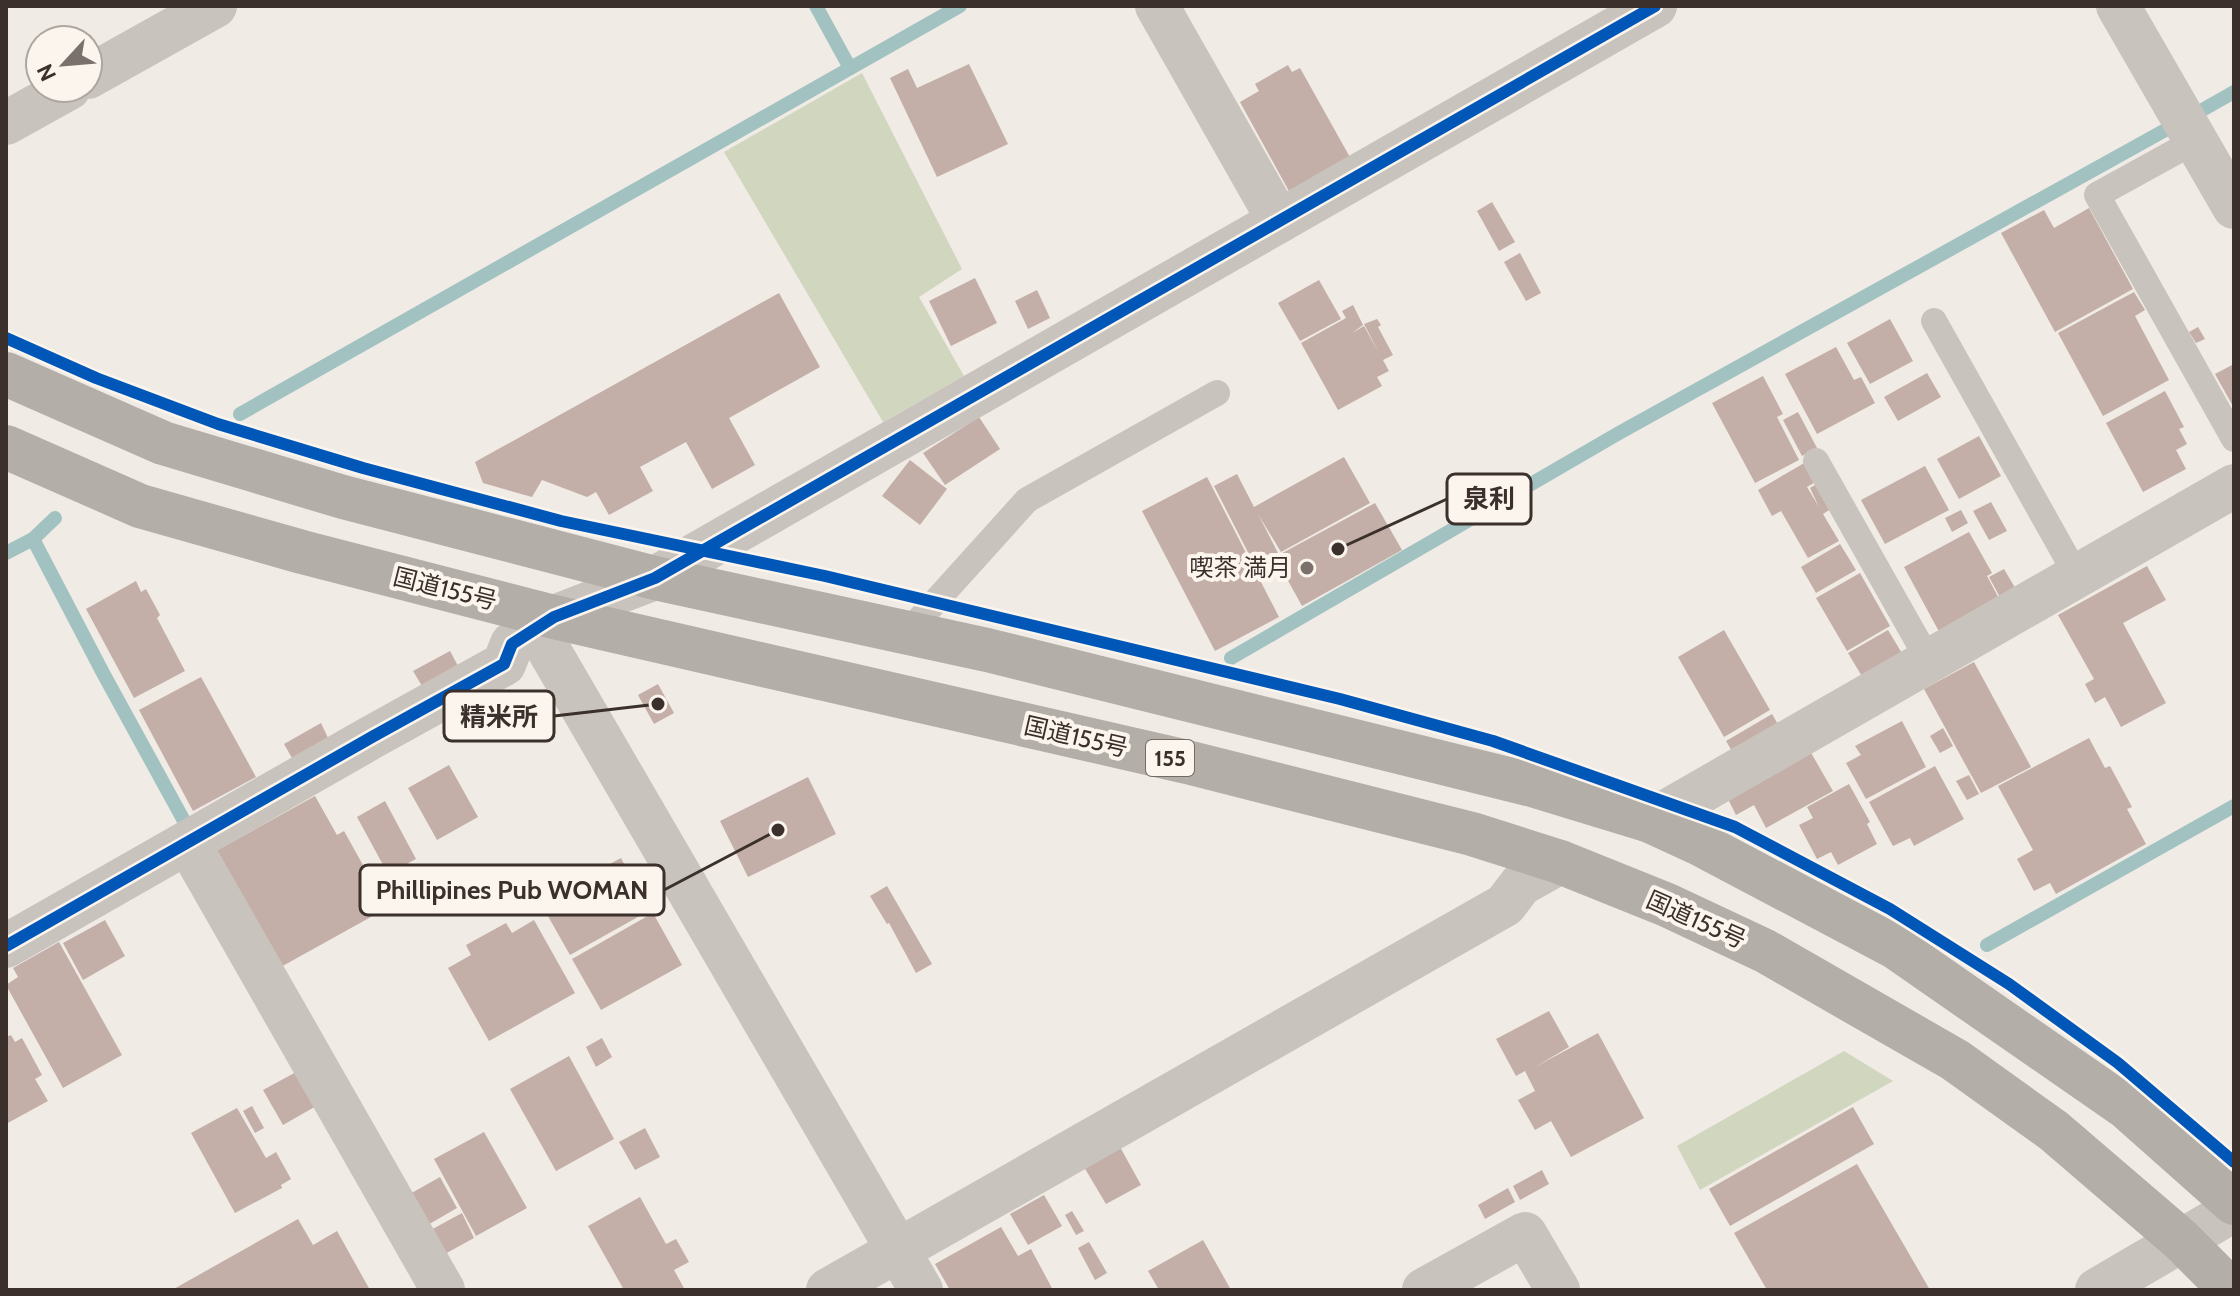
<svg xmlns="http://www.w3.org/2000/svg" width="2240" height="1296" font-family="Cabin,'Noto Sans JP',sans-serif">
  <rect width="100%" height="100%" fill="#f0ebe5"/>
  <g fill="#d1d6bf">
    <path d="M862,73L962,269L919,297L964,376L883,422L724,152Z"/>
    <path d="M1844,1051L1893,1081L1700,1190L1677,1146Z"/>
  </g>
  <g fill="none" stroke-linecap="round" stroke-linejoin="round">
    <g stroke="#a1c2c1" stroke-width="14">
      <path d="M816,6L850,68"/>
      <path d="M2204,109L2234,92"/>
      <path d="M240,414L960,6"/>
      <path d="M33,539L103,673L183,819"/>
      <path d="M6,553L33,539L55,518"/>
      <path d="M1231,658L1619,433L2169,128"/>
      <path d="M1987,945L2234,806"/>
    </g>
  </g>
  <g fill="#c3afa7">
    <path d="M969,64L1008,144L937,177L890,78L908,69L917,88Z"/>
    <path d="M1288,65L1292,72L1300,68L1351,159L1290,193L1240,102L1259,91L1255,84Z"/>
    <path d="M1492,202L1515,242L1499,251L1477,211Z"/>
    <path d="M2089,208L2133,289L2055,332L2001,233L2044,210L2054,228Z"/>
    <path d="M1520,253L1541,293L1526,301L1504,262Z"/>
    <path d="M975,278L997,323L951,346L929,301Z"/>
    <path d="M1319,280L1341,319L1300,341L1278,303Z"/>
    <path d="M1037,290L1050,318L1028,329L1015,301Z"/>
    <path d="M2134,292L2145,310L2135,316L2169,380L2103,416L2058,333Z"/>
    <path d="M779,293L820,367L729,418L755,465L712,489L686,442L640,467L653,491L609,515L596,492L587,497L542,480L532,497L483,483L475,462Z"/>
    <path d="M1353,305L1363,325L1352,333L1364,326L1379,353L1364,324L1377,319L1381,325L1378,327L1393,355L1383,360L1389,371L1377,377L1382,386L1338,410L1301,343L1346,318L1342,311Z"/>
    <path d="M1890,319L1913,361L1870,384L1847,343Z"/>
    <path d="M2198,327L2205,339L2196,343L2189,332Z"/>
    <path d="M1836,347L1854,380L1861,377L1875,403L1817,434L1785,374Z"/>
    <path d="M2234,364V408L2215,374Z"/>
    <path d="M1927,373L1941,397L1898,421L1884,397Z"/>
    <path d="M1763,376L1783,414L1777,417L1799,460L1755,483L1712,403Z"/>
    <path d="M2165,391L2184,427L2179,429L2187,444L2176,450L2186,469L2143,492L2106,423Z"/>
    <path d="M1798,412L1817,448L1802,456L1783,420Z"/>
    <path d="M979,417L1000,449L945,485L923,453Z"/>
    <path d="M1979,436L2001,476L1959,499L1937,459Z"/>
    <path d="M1344,457L1370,503L1281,552L1258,514L1278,553L1255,566L1214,486L1237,474L1254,507Z"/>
    <path d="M910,460L947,489L920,525L882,496Z"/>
    <path d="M1806,462L1817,481L1807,487L1819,507L1810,488L1820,482L1834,507L1823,514L1839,541L1808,558L1781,511L1772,516L1758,490Z"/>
    <path d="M1925,466L1949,510L1885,544L1861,500Z"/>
    <path d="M1207,477L1279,617L1215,651L1142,511Z"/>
    <path d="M1991,502L2007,531L1989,540L1973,511Z"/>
    <path d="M1375,503L1402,550L1302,606L1275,557Z"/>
    <path d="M1961,510L1968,523L1952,532L1945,518Z"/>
    <path d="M1969,532L1992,573L1987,576L2002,604L1942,637L1904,567Z"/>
    <path d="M1840,544L1856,570L1816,593L1801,567Z"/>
    <path d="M2147,566L2166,600L2123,623L2166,703L2121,727L2105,697L2095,703L2085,684L2094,679L2058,615Z"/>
    <path d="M2004,569L2017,591L2001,599L1989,577Z"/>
    <path d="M1860,573L1890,626L1847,651L1816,598Z"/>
    <path d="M136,581L141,592L146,589L160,615L157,618L185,671L134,698L86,609Z"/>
    <path d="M1724,630L1770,710L1724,737L1678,657Z"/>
    <path d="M1888,630L1906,660L1866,683L1848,653Z"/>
    <path d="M450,651L458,666L422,686L413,671Z"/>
    <path d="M1974,662L2031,767L1981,793L1924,689Z"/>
    <path d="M201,677L256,777L193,811L139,710Z"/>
    <path d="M658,684L674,713L654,724L638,695Z"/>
    <path d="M1772,714L1783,733L1737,760L1726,741Z"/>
    <path d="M1902,721L1926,767L1866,799L1846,763L1861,755L1855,746Z"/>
    <path d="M321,723L328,738L292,758L284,744Z"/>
    <path d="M1943,728L1953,746L1940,753L1930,736Z"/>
    <path d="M2089,738L2105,768L2110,766L2132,807L2127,809L2146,844L2056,894L2050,883L2034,891L2017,859L2033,850L1998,786Z"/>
    <path d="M1810,751L1833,791L1766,828L1754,805L1736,815L1727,797Z"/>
    <path d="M449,765L478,817L437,840L408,788Z"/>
    <path d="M1935,766L1964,819L1914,846L1910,838L1893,846L1869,802Z"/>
    <path d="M1969,775L1979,794L1967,800L1956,781Z"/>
    <path d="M808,777L836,834L748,877L720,821Z"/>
    <path d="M1849,784L1870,822L1867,824L1877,844L1838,865L1831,852L1817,859L1799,825L1813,818L1807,807Z"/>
    <path d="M315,796L337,835L344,831L387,908L279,968L214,852Z"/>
    <path d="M385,801L416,859L388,874L357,817Z"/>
    <path d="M621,858L631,877L626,879L645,913L570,955L540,902Z"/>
    <path d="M887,886L932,964L916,973L889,923L887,924L870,896Z"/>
    <path d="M653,913L682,965L601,1010L572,959Z"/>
    <path d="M105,920L125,956L83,980L63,943Z"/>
    <path d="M534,920L575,993L489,1041L448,968L471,955L466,945L506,923L512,933Z"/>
    <path d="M59,942L122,1055L63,1088L6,985L18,977L13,968Z"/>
    <path d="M1549,1011L1569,1047L1535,1067L1598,1033L1644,1118L1571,1157L1551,1121L1535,1130L1518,1100L1535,1091L1525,1071L1516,1076L1496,1039Z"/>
    <path d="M11,1035L15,1042L22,1038L42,1075L35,1079L48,1101L6,1124V1037Z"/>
    <path d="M602,1038L612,1057L596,1067L586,1047Z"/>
    <path d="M569,1056L614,1139L556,1171L510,1089Z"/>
    <path d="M298,1071L318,1105L283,1125L263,1090Z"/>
    <path d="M252,1106L264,1128L255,1133L243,1111Z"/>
    <path d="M1853,1107L1874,1144L1730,1226L1709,1189Z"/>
    <path d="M237,1108L266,1158L276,1152L291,1179L281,1185L282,1188L235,1213L191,1133Z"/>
    <path d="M645,1128L660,1157L635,1170L619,1142Z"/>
    <path d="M484,1132L527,1208L476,1236L434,1159Z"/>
    <path d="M1120,1147L1141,1185L1106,1204L1084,1167Z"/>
    <path d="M1857,1164L1930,1290H1767L1734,1233Z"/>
    <path d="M1542,1170L1549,1184L1520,1200L1513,1186Z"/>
    <path d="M440,1177L457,1208L426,1226L408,1195Z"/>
    <path d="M1508,1188L1515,1202L1485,1219L1478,1205Z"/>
    <path d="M1044,1195L1062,1226L1028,1245L1010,1214Z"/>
    <path d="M640,1197L666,1244L676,1239L689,1262L674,1270L685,1290H624L588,1226Z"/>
    <path d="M1072,1211L1084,1231L1076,1235L1065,1215Z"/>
    <path d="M462,1213L474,1238L443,1255L429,1231Z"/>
    <path d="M298,1219L313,1245L337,1231L370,1290H172Z"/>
    <path d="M1001,1227L1018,1256L1031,1249L1053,1290H950L935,1264Z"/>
    <path d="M1203,1240L1231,1290H1159L1148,1271Z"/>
    <path d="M1089,1242L1107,1273L1095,1280L1078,1248Z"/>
  </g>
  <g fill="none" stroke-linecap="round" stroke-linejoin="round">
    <g stroke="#c9c3be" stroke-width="26">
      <path d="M2195,141L2097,195L2234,439"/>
      <path d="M1934,321L2077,576"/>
      <path d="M1816,461L1929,661"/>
      <path d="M907,633L1027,500L1217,393"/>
    </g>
    <g stroke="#c9c3be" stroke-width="44">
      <path d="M1157,6L1279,221"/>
      <path d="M2118,6L2234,207"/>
      <path d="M88,77L215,6"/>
      <path d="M6,123L69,88"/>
      <path d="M536,628L921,1290"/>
      <path d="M1650,821L2234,486"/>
      <path d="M188,843L443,1290"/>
      <path d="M6,946L372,737L504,664L512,644L554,617L655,578L1655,6"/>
      <path d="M828,1290L1505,905L1521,884L1560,862"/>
      <path d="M1424,1290L1525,1234L1558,1290"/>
      <path d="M2097,1290L2234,1210"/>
    </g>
    <g stroke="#b4aea8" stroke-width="44">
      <path d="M6,374L163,443L343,497L655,578L987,650L1532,785L1650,821L1700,844L1895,947L2127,1108L2234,1203"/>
      <path d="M6,447L140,506L302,552L554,617L1187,762L1472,834L1560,862L1667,905L1765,951L1955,1060L2054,1131L2181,1240L2231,1290"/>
    </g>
    <defs>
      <g id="cycleway">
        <path d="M6,338L96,378L218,424L363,468L561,521L825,576L1340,699L1493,741L1735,827L1890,909L2009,984L2118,1063L2234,1162"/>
        <path d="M6,946L372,737L504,664L512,644L554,617L655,578L1655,6"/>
      </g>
    </defs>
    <use href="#cycleway" stroke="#fbf5ee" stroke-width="17"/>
    <use href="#cycleway" stroke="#0057b8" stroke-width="12"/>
  </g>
  <circle fill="#7a716c" stroke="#fbf5ee" stroke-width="3" cx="1307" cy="568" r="8"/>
  <g text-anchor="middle" stroke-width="8" stroke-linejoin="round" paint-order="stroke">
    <rect fill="#fbf5ee" stroke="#756b66" stroke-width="2" x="1146" y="740" width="48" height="36" rx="6"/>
    <g font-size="22" font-weight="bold" fill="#3b302b">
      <text x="1170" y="766">155</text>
    </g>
    <g font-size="24" fill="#3b302b" stroke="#fbf5ee" text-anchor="end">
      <text x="1291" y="576">喫茶 満月</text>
    </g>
    <g font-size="24" fill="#3b302b" stroke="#fbf5ee">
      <text transform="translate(445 589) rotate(14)" y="8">国道155号</text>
      <text transform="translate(1076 737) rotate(13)" y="8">国道155号</text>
      <text transform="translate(1696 920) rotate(24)" y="8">国道155号</text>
    </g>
  </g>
  <path fill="none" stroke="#3b302b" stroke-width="3" d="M1338 549L1447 499M658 704L554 716M778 830L664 890"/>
  <g fill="#3b302b" stroke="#fbf5ee" stroke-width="3">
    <circle cx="1338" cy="549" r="8"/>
    <circle cx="658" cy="704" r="8"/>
    <circle cx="778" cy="830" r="8"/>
  </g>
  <g fill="#fbf5ee" stroke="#3b302b" stroke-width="3">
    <rect x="1447" y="474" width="84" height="50" rx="8"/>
    <rect x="444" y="691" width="110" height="50" rx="8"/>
    <rect x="360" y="865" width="304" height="50" rx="8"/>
  </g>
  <g font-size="26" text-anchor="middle" font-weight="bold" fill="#3b302b">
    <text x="1489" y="508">泉利</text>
    <text x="499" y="726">精米所</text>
    <text x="512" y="899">Phillipines Pub WOMAN</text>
  </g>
  <rect width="2240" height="1296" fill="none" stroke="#3b302b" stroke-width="16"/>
  <g transform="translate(64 64) rotate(244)"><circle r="38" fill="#fbf5ee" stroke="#aea6a0" stroke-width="2"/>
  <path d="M0-6L14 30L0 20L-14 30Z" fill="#7a716c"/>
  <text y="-12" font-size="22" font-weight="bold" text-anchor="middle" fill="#3b302b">N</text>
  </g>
</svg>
